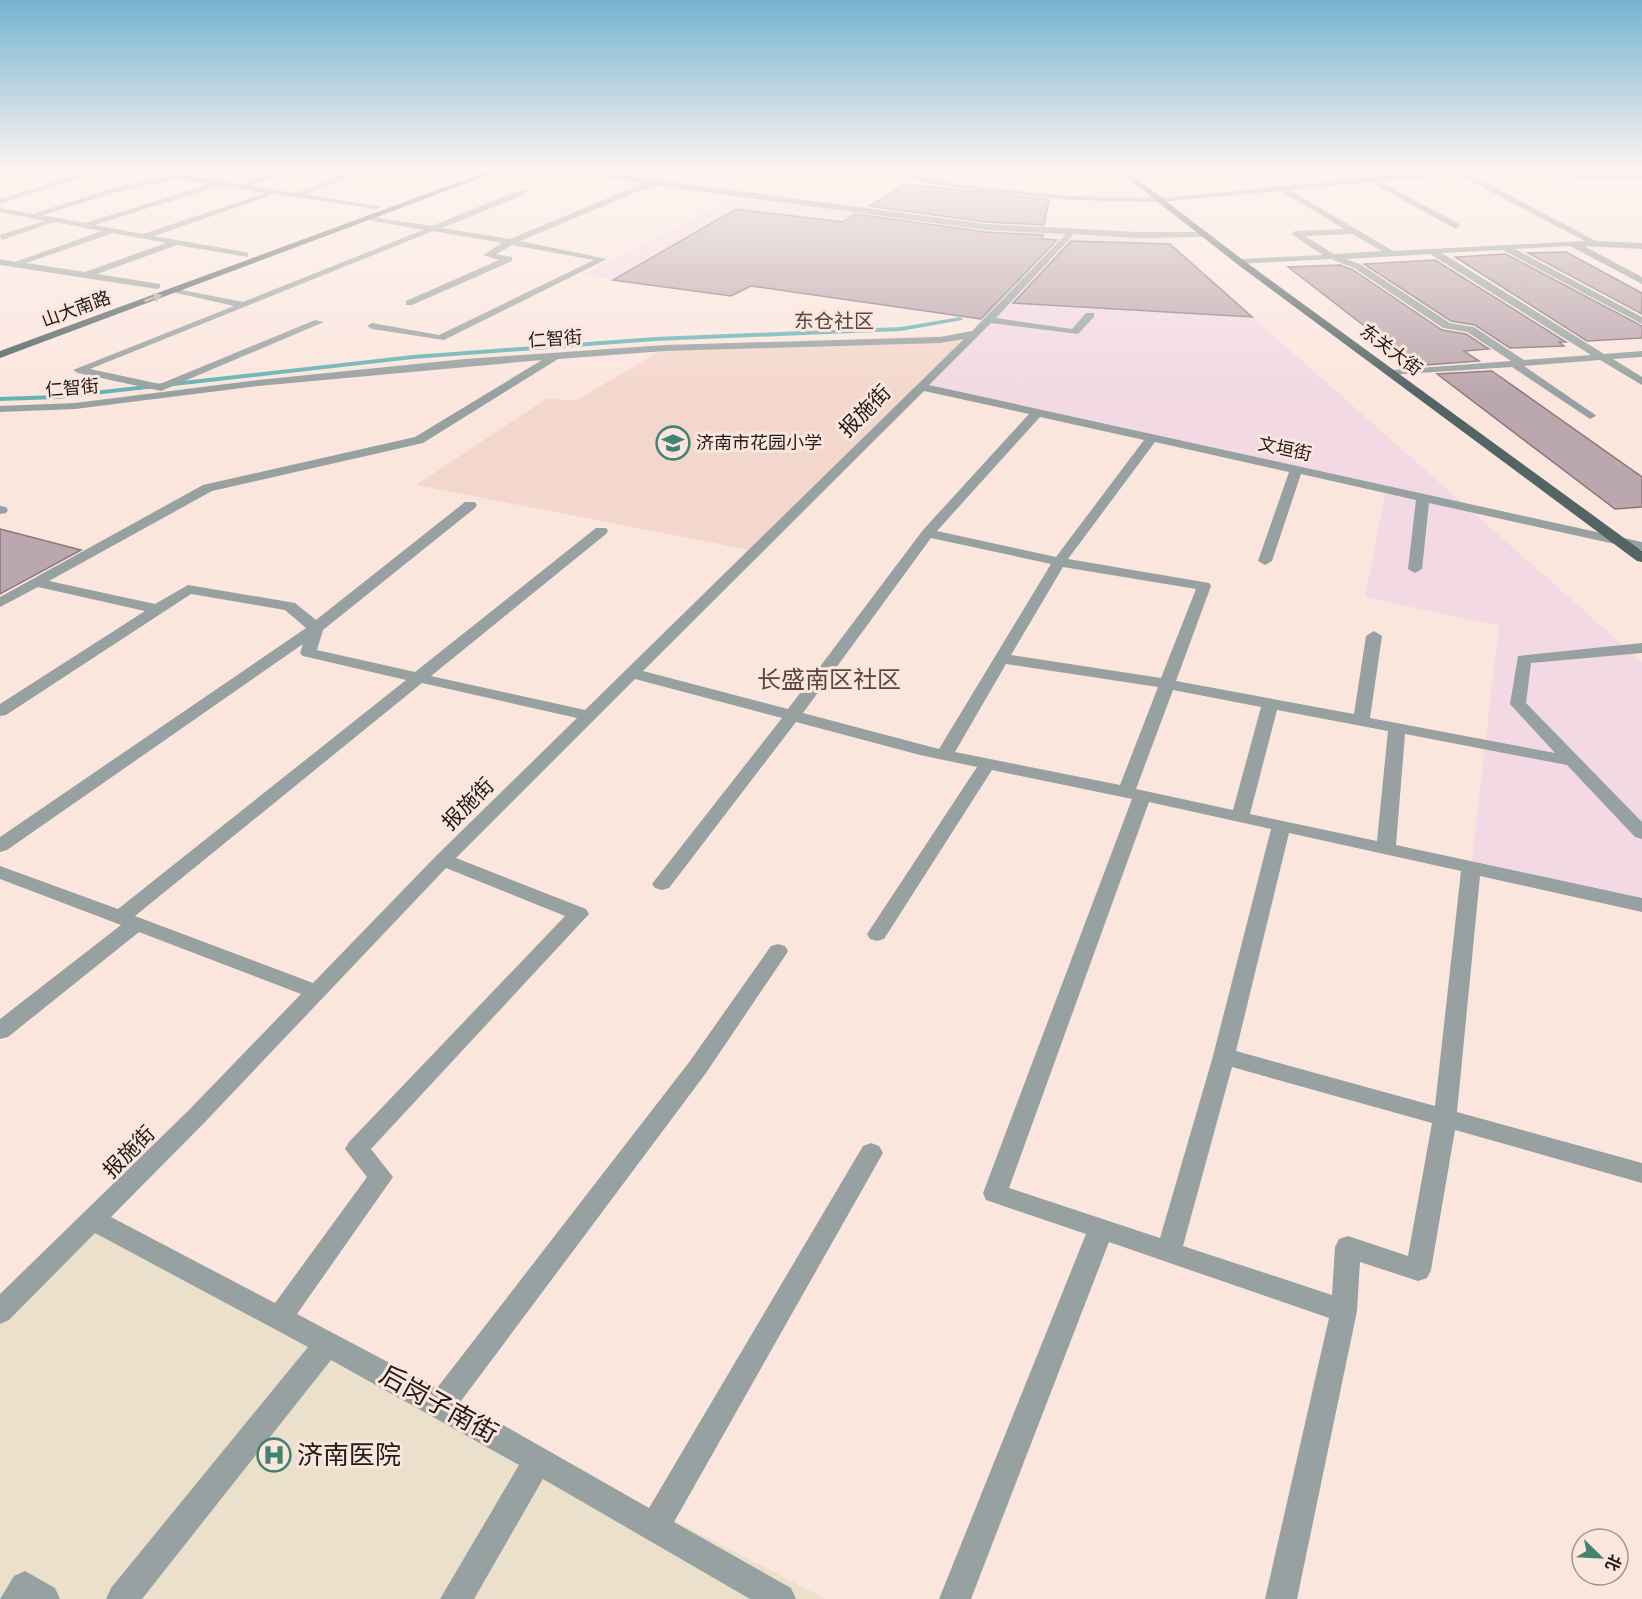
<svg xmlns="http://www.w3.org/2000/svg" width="1642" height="1599" font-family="Barlow,'Noto Sans SC',sans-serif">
  <rect width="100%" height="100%" fill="#fbe6de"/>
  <path fill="#f2d9e3" d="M733,199L1071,233L1160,235L1642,662V905L1471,867L1499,626L1365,597L1386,490L921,387L988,320L752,286L731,296L583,275Z"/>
  <path fill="#f4d7cc" d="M975,334L755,551L416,485L546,399L577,400L665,348Z"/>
  <path fill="#eae0cb" d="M93,1220L826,1599H0V1311Z"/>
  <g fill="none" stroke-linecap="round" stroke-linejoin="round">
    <path fill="#67b3b4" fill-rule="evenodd" d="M960,317L963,319L962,320L901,331L655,341L413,359L58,399L0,401V397L58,395L413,355L655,337L901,327Z"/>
  </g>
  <g fill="#bba7ae" stroke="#89777d" stroke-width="1.5">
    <path d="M906,184L1049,200L1044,225L986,222L869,206Z"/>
    <path d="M736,209L843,222L855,214L986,232L1043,235L1042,239L1057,240L981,319L751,286L731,296L613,280Z"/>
    <path d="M1071,241L1170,244L1252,317L1013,303Z"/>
    <path d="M1566,252L1642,293V314L1528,253Z"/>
    <path d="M1506,254L1642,326V338L1587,341L1455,257Z"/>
    <path d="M1435,260L1566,342H1559L1564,346L1510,348L1475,325L1451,321L1364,264Z"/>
    <path d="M1340,265L1353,270L1442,330L1466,334L1489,349L1464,351L1479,361L1426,365L1412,355H1402L1288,267Z"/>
    <path d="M1492,371L1642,477V507L1615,509L1437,374Z"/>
    <path d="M0,529L81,550L0,594Z"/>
  </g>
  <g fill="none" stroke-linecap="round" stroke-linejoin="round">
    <g fill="#97a1a1" fill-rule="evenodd">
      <path d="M17,169H29L0,179V175Z"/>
      <path d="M95,169H107L0,204V199Z"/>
      <path d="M286,169H298L251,186L296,193L359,169H370L305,194L381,207L377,209L275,194L154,236L245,252L248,253V257L177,245L97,274L160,284V288L157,289L0,265V259L15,262L102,231L54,222L2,240L0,235L44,221L0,212V208L33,214L109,189L186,172L190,174L187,176L242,184ZM175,179L210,184L85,223L43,215L114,193ZM218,186L265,193L143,234L95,225ZM113,233L166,243L85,272L26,263Z"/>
      <path d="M551,169H574L986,224L1137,232H1208V236L1205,237L1137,238L1074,234L996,318L1072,329L1086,313H1094V317L1078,334L991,323L929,385L1642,542V550L1429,503L1422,569L1415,573L1408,569L1416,500L1301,474L1272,561L1265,565L1258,561L1289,472L1155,442L1068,559L1209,583L1211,586L1176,681L1354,714L1366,636L1374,631L1382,636L1370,718L1555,753L1510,704L1518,656L1642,643V653L1531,663L1526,703L1642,822V839L1635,837L1567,765L1405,734L1396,845L1642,898V912L1480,876L1457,1112L1642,1163V1183L1455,1130L1431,1270L1427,1278L1418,1281L1360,1262L1357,1311L1297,1599H1265L1329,1318L1109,1242L971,1599H939L1086,1234L986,1200L983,1193L1132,799L992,770L884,939L877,941L870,939L867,934L977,767L920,755L796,722L669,888L662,890L655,888L652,884L655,880L782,718L635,679L456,858L586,909L589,914L371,1149L393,1177L297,1314L437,1388L690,1061L771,946L778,944L785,946L788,951L785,956L706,1073L461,1401L649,1508L863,1146L871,1143L879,1146L883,1153L879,1160L674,1522L791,1588L796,1599H750L543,1479L474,1599H440L519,1465L331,1360L142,1599H106L111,1588L308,1347L95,1233L9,1320L0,1324V1294L189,1110L301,994L139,932L8,1037L0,1039V1019L121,925L0,879V866L118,909L406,680L303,656L300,653L303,644L7,850L0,852V837L306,628L285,610L191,594L6,715L0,716V704L145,611L38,587L0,607V597L203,485L415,437L542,360L258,386L75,409L0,412V406L75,403L258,380L465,359L665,345L940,337L972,331L1066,234L986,230L654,185L520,241L607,259L444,340L372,329L367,326L372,323L439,335L594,260L512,245L496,254L512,257V261L412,305H406V301L499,260L483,255L502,243L433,231L90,369L160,384L315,320L324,322L161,391L78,373L73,370L234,306L172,292V288L243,302L423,230L369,220L365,218L366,216L432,226L520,190H526V194L442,228L510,239L644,183ZM964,339L585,710L431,676L606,534L608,531L606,528H596L415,672L317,650L323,630L475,508L477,505L475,502H465L316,620L295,603L188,585L155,604L49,581L212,491L423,443L558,359L665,351L940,343ZM924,391L1029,414L923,530L788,709L643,671ZM1040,417L1144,440L1056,557L937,531ZM931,538L1051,564L939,749L803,713ZM1063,567L1196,589L1161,678L1011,655ZM1006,664L1158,687L1120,785L955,752ZM422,683L577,718L436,856L313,983L135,916ZM1173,690L1261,707L1233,810L1136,789ZM1277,710L1388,731L1377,841L1250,814ZM1149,802L1271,829L1213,1056L1160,1238L1009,1188ZM1289,833L1461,871L1435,1106L1236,1051ZM446,868L565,916L349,1142L345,1149L367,1177L275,1303L111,1217L205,1122ZM1232,1067L1432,1123L1408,1256L1348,1236L1339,1239L1335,1247L1332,1295L1183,1246Z"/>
      <path d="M880,169H894L935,180L979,187L1071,196L1160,198L1402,175L1492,170L1642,176V180L1471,175L1596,241L1642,243V249L1584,246L1642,277V284L1570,246L1515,249L1642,317V324L1503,250L1442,253L1604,354L1642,351V357L1613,359L1642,377V385L1600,360L1524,366L1594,414L1596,416L1590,419L1512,367L1389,375V371L1393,370L1511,361L1467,332L1443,328L1354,268L1331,259L1237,264V260L1240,259L1323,255L1291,234L1295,231L1344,229L1281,191L1160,202L1071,200L979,191L935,184ZM1460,176L1585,241L1393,251L1290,190L1370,182L1456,229L1460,226L1459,224L1379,181ZM1352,234L1382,251L1334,254L1305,236ZM1430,254L1591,355L1524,360L1474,327L1450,323L1360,264L1346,259Z"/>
      <path d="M0,506L6,507L8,510L6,513L0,514Z"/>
      <path d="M25,1571L55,1588L60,1599H0L14,1576Z"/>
    </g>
    <g fill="#526464" fill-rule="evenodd">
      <path d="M494,169H505L0,358V351Z"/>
      <path d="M1116,169H1124L1243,260L1642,551V562L1637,561L1237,264Z"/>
    </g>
  </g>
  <defs><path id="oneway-solid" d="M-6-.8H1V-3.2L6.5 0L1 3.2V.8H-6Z" transform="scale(1.5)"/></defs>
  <use fill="#afaca7" href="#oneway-solid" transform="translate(153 298) rotate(-20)"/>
  <linearGradient id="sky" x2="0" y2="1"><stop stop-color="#74b4d3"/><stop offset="0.43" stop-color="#fdf4f0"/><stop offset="1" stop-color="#fdf4f0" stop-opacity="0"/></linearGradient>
  <rect width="1642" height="393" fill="url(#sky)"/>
  <defs>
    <symbol id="school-ring" viewBox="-11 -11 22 22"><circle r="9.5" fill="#fbe6de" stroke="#438372" stroke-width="1.5"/><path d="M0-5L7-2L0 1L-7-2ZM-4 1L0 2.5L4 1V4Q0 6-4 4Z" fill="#438372"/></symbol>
    <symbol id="hospital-ring" viewBox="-11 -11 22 22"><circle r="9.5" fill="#fbe6de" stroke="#438372" stroke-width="1.5"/><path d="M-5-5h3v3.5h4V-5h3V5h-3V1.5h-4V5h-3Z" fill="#438372"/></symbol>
  </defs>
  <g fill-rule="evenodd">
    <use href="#school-ring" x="654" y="424" width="38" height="38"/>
    <use href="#hospital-ring" x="255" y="1436" width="38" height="38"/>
  </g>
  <g text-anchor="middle" stroke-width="6" stroke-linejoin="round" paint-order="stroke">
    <g font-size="18" fill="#211a17" stroke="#fbe6de">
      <text transform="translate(76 309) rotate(-20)" y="6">山大南路</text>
      <text transform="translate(555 339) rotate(-4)" y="6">仁智街</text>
      <text transform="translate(1391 350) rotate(37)" y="6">东关大街</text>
      <text transform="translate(72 388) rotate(-5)" y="6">仁智街</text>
      <text transform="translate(1285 449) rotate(12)" y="6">文垣街</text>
    </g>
    <g font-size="18" fill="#211a17" stroke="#fbe6de" text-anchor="start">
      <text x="696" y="449">济南市花园小学</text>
    </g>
    <g font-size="20" fill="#574740" stroke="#fbe6de">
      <text x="834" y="328">东仓社区</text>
    </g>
    <g font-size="21" fill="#211a17" stroke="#fbe6de">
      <text transform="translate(865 411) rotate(-45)" y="7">报施街</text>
      <text transform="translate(468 804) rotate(-45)" y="7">报施街</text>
      <text transform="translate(129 1152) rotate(-45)" y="7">报施街</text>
    </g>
    <g font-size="24" fill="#574740" stroke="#fbe6de">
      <text x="829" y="688">长盛南区社区</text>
    </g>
    <g font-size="26" fill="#211a17" stroke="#fbe6de">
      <text transform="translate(439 1404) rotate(29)" y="9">后岗子南街</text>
    </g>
    <g font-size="26" fill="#211a17" stroke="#fbe6de" text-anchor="start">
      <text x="297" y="1464">济南医院</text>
    </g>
  </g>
  <g transform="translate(1600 1557) rotate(114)"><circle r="28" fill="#fbe6de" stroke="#a4948e" stroke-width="1.5"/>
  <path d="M0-4.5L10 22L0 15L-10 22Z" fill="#438372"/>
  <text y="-9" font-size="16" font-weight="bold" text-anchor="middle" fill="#211a17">北</text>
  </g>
</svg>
